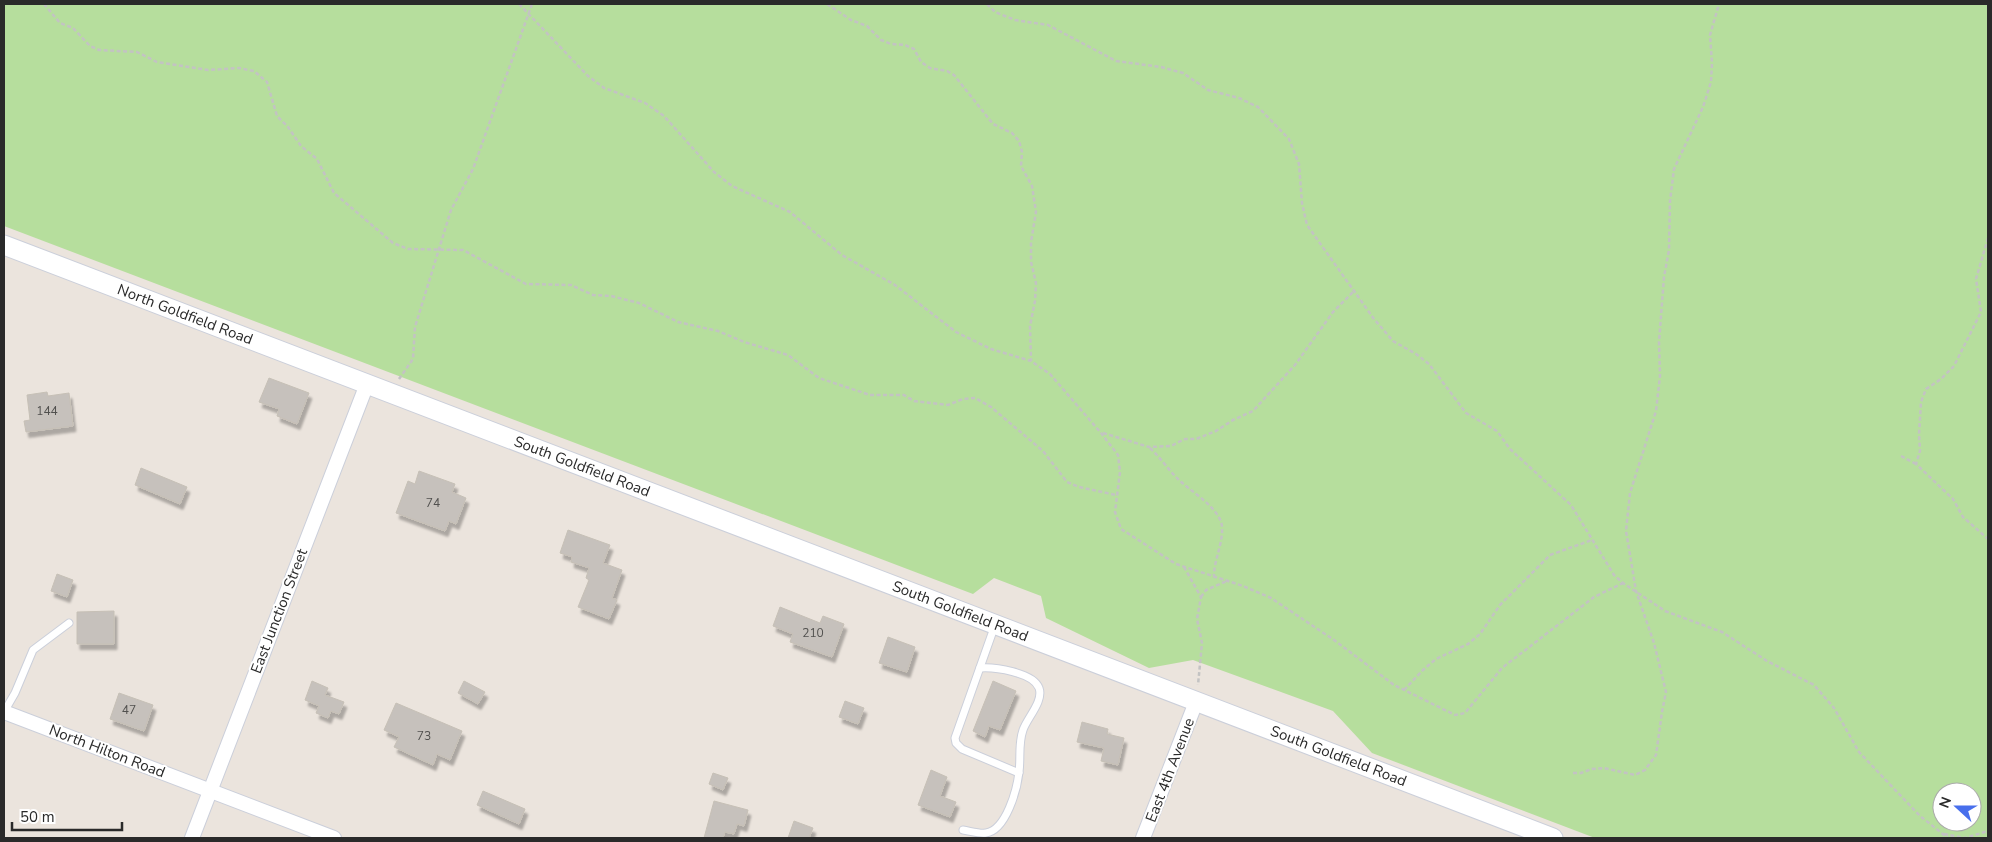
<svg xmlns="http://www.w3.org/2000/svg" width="1992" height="842" font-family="'Nunito Sans',sans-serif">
  <defs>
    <filter id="shadow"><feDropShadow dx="3" dy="5.5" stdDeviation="1" flood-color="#0004"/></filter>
  </defs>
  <rect width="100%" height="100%" fill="#ebe4dd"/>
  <path fill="#b6de9d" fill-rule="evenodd" d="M4,4H1988V838H1595L1372,753L1333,711L1193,660L1149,668L1046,618L1041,596L994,578L973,594L4,226ZM1942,792H1972V822H1942Z"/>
  <g fill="#c6c1bc" stroke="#c6c0b6" filter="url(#shadow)">
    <path d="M269,378L309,393L297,424L277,416L279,409L259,402Z"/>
    <path d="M47,392L48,396L69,393L73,426L26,432L24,421L30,420L27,395Z"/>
    <path d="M141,468L187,487L180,504L135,485Z"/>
    <path d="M419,471L455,484L452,492L466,498L456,524L449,521L445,531L396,513L408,481L415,484Z"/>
    <path d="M568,530L610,545L603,563L622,570L612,598L617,600L609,619L578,607L589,580L586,578L589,568L571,562L572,557L560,553Z"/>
    <path d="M57,574L73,580L67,597L51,591Z"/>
    <path d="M780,607L820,623L823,616L844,624L832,657L790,642L793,634L773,626Z"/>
    <path d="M114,611V644H77V612Z"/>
    <path d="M888,637L915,647L907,672L879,663Z"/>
    <path d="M312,681L328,688L325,695L344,702L339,714L331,711L328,718L316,713L319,706L305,700Z"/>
    <path d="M464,681L485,692L478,704L458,693Z"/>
    <path d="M993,681L1016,691L1000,730L989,726L985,737L973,731Z"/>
    <path d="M119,693L153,705L144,731L110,719Z"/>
    <path d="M845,701L864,708L858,724L839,717Z"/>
    <path d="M396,703L462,731L450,760L437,754L433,765L394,747L399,737L384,730Z"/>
    <path d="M1082,722L1108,729L1107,734L1124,738L1118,765L1101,761L1104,748L1077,742Z"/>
    <path d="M931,770L947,777L940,796L956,802L950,817L918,805Z"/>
    <path d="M713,773L728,778L723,790L709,784Z"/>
    <path d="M483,791L525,809L519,824L477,805Z"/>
    <path d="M714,801L748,810L744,826L737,824L734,834L725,832L723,838H704Z"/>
    <path d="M794,821L813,828L809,838H788Z"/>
  </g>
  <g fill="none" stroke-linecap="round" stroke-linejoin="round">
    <defs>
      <g id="service">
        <path d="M995,625L955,738L956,743L962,749L1019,773"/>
        <path d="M4,712L15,693L33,650L69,623"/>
        <path d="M963,830C970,831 979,834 986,833C1006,830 1017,790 1019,772C1021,758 1018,744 1023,730C1027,718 1044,701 1039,688C1033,672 994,667 980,668"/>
      </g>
      <g id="minor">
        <path d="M4,712L334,838"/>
        <path d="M192,838L367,384"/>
        <path d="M1143,838L1196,702"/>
      </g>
      <g id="secondary">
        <path id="s1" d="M4,245L1553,838"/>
      </g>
    </defs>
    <use href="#service" stroke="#cbcfda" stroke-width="9"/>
    <use href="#minor" stroke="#cbcfda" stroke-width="16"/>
    <use href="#secondary" stroke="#cbcfda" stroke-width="21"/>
    <g stroke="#c3c3c3" stroke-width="2.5" stroke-dasharray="4 2.5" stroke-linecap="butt">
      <path d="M44,4L60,23L73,28L90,46L99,50L137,52L157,62L208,70L239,68L254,71L267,82L277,116L288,127L301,146L317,159L334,193L393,243L408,249L463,250L526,284L571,285L593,295L611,296L639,303L678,322L718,331L744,342L788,355L819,378L870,395H904L914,401L948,405L963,399L975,398L991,407L1043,451L1067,482L1079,487L1116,495"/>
      <path d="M519,4L588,76L604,88L645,103L664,116L714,172L732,186L790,212L842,255L895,285L956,332L991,349L1031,361L1050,374L1101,433L1118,455L1120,472L1115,512L1121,529L1176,564L1243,586L1271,598L1334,640L1394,685L1455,715L1465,713L1502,668L1594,597L1623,583"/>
      <path d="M827,4L851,20L867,26L881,40L891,44L905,45L914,49L921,62L930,68L947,71L954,75L993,124L1012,133L1019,141L1022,152L1021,166L1032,186L1036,212L1031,242V262L1036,283L1035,301L1030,326L1031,361"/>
      <path d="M987,4L995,12L1015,20L1048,25L1116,61L1161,67L1183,73L1208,90L1239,98L1258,107L1289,139L1299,164L1302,203L1307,225L1374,319L1393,341L1416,354L1429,364L1466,413L1497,431L1510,449L1571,505L1614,575L1623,583L1665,611L1722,632L1767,661L1814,685L1834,708L1859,752L1920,816L1948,838"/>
      <path d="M1988,238L1976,279L1981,312L1954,366L1941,379L1926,389L1921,402L1919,434L1920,451L1916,464L1953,499L1963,517L1988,539"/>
      <path d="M399,379L413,359L415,327L451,210L473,169L532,4"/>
      <path d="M1103,433L1149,447L1171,446L1185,439H1196L1216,431L1233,420L1253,411L1295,365L1333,312L1354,291"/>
      <path d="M1150,448C1160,457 1167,468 1176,477C1188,490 1221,508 1222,527C1223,544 1214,560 1214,576"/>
      <path d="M1901,456L1916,464"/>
      <path d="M1184,567L1201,597L1197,619L1202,643L1198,685"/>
      <path d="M1201,597L1206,590L1227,581"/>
      <path d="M1404,690L1423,670L1436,659L1468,644L1480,634L1500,605L1550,555L1592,540"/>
      <path d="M1573,773H1581L1592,769L1604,768L1635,775L1645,770L1656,755L1662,712L1666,692L1654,643L1636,591L1626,531L1630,493L1656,411L1660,376L1659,342L1664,277L1669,250L1670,201L1674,169L1703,107L1711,82L1712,63L1710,35L1719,4"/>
      <path d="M1944,834L1965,838L1988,831"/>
    </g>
    <use href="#service" stroke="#fff" stroke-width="7"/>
    <use href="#minor" stroke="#fff" stroke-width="14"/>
    <use href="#secondary" stroke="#fff" stroke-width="19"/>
  </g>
  <g text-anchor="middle" stroke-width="4" stroke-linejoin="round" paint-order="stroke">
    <g font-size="12" fill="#51504e">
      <text x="47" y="415">144</text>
      <text x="433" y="507">74</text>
      <text x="813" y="637">210</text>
      <text x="129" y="714">47</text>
      <text x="424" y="740">73</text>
    </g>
    <g font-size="15" fill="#2a2a2a" stroke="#fff">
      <text dy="5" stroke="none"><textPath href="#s1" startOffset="194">North Goldfield Road</textPath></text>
      <text dy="5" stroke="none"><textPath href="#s1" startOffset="619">South Goldfield Road</textPath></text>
      <text transform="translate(279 611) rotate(-69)" y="5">East Junction Street</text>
      <text dy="5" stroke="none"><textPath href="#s1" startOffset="1024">South Goldfield Road</textPath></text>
      <text transform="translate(107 751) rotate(21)" y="5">North Hilton Road</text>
      <text dy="5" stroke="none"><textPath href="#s1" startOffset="1429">South Goldfield Road</textPath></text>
      <text transform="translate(1170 770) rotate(-69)" y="5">East 4th Avenue</text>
    </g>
  </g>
  <rect width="1992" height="842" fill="none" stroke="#2a2a2a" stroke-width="10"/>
  <g transform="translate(1957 807) rotate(291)"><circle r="24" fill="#ffffff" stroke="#aaaaaa"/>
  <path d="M0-4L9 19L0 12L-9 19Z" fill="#486fec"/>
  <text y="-8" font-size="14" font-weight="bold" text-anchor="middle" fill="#2a2a2a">N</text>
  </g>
  <path d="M12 822v8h110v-8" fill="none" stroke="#2a2a2a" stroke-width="2.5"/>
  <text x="20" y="822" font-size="15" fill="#2a2a2a" stroke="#ffffff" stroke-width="4" paint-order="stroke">50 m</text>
</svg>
